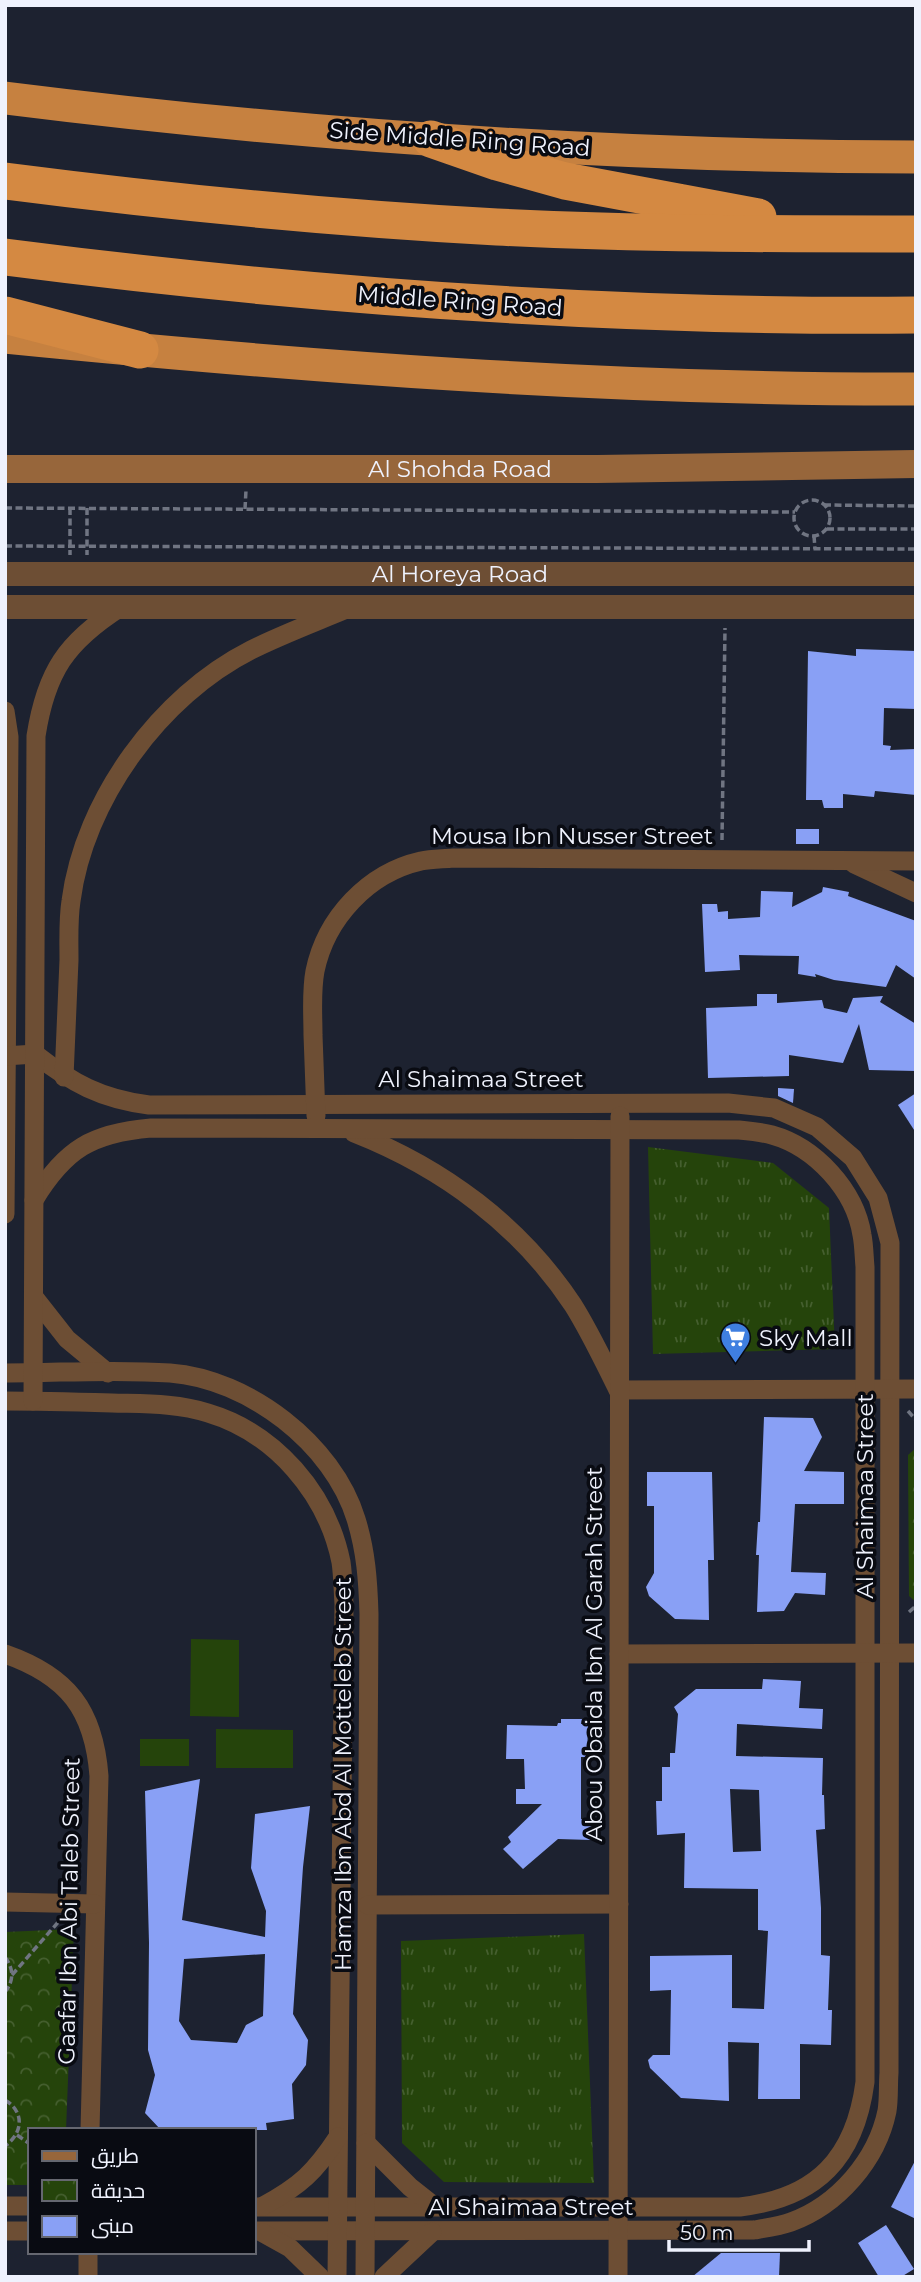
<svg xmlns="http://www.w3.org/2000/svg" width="921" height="2282" font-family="Montserrat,Cairo,sans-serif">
  <defs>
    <pattern id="grass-tufts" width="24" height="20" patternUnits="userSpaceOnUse" patternTransform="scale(1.75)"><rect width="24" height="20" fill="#25440b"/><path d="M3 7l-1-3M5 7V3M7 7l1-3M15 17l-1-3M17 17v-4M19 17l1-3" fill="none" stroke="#455f2f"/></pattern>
    <pattern id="park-crowns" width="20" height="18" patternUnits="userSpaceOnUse" patternTransform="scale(1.75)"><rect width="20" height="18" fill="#25440b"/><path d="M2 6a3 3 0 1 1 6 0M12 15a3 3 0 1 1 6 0" fill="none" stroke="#455f2f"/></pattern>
  </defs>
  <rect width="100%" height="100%" fill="#1d2230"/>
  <g fill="url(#grass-tufts)">
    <path d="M648,1147L773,1163L829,1208L835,1349L653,1354Z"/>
    <path d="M584,1934L594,2183L444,2182L402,2143L401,1941Z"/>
  </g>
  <g fill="url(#park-crowns)">
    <path d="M916,1448V1602L909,1596L908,1455Z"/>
    <path d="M74,1929L66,2130H30V2185H5V1932Z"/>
  </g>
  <g fill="#25440b">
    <path d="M191,1639L239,1640V1717L190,1716Z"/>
    <path d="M216,1729L293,1730V1768H216Z"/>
    <rect x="140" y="1739" width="49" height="27"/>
  </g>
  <g fill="#89a0f5" fill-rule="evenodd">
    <path d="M856,649L916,651V709L884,708L883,745L891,746L890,750L916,749V795L875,791L874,797L843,794V808H824L822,800H806L808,651L856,656Z"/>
    <rect x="796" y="829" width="23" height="15"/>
    <path d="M823,887L849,892L848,896L916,921V979L896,965L886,987L834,980L815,974L816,977L798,974L799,956L739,955L740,970L705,972L702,904H717L718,912L728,911V919L760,917L761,891L793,892L792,907L822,892Z"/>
    <path d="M757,994H777V1003L822,1000L824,1008L847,1013L853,998L883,996L880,1002L916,1024V1071L869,1070L859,1024L843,1063L789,1055V1076L708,1078L706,1008L757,1006Z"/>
    <path d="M778,1088L794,1089L793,1103L778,1096Z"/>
    <path d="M916,1093V1133L898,1105Z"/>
    <path d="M764,1417L813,1418L822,1437L804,1471L844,1472V1504H795L791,1572L826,1573L825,1595L795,1593L784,1611L757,1612L759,1555H756L758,1522H760Z"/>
    <path d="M647,1472H712L714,1560H708L709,1620L675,1619L649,1596L646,1587L654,1573V1506H647Z"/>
    <path d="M763,1679L801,1681L799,1708L823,1709L822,1729L737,1724L736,1756L823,1758L822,1795H824L825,1829L816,1830L821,1908V1955L830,1956L828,2010H832L831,2045L800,2044V2099H758L759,2043L728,2042L729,2101L681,2098L650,2068L648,2060L653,2055H670L671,1990L650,1991V1956L732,1955V2008L764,2009L768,1931L758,1930V1889L684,1888L685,1833L657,1835L656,1801H662V1767H670V1753H675L678,1714L674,1707L696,1689H762ZM730,1789L759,1790L761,1851L733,1852Z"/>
    <path d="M561,1719H582L581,1724H588L587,1757H581V1819L593,1820L591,1840L558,1839L523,1869L503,1849L511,1842L508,1837L542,1804H516V1789H525L524,1759H506L507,1725L557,1726L558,1723H561Z"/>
    <path d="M200,1779L182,1920L265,1937L266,1911L251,1868L255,1814L310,1806L303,1867L293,2014L308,2040L306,2065L292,2084L294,2119L266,2123L267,2130H161L145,2113L155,2075L148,2050L149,1943L145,1791ZM265,1954L263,2016L246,2025L237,2043L191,2040L179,2021L184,1959Z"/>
    <path d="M916,2159V2219L891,2207Z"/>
    <path d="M886,2225L914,2269L901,2277H879L858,2243Z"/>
    <path d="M721,2253H780L779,2277H692Z"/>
  </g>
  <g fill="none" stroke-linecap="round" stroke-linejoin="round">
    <g stroke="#707582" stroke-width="3.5" stroke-dasharray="7 3.5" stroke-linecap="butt">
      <circle cx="812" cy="518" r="18"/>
      <path d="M824,505L916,506"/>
      <path d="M5,508L795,512"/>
      <path d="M70,508V555"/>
      <path d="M87,508V555"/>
      <path d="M245,509L246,490"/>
      <path d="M827,529H916"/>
      <path d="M814,536L815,549"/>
      <path d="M5,546L916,549"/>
      <path d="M722,840L725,628"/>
      <path d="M908,1411L916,1420"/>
      <path d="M909,1612L916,1606"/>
      <path d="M5,1957C14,1969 14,1981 5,1992"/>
      <path d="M12,1975L60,1920"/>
      <path d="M5,2100C25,2112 23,2133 5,2146"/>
      <path d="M17,2135L30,2144"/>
    </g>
    <g stroke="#6d4e34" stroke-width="19">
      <path d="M5,711L9,737L5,1214"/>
      <path d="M854,864L916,893"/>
      <path d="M5,1056L35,1054C72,1083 101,1099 149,1105L728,1103L774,1108L817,1127L853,1158L878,1198L890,1243L889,2073C888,2086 889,2099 887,2111C877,2160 838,2205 791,2222C780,2226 766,2228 754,2230L254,2231"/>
      <path d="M64,1077C66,1038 67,999 69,960C69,940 68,920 71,901C84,800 160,696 251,650C281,635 313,623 344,610"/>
      <path d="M316,1116C315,1089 314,1062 313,1035C313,1014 311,992 315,971C326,918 368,873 421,861C431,859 443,859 453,858L916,861"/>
      <path d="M354,1133C443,1168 520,1225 573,1305C590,1332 604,1362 618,1390L916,1389"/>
      <path d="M34,1200C65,1149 92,1133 151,1128L739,1130C750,1131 761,1132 772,1135C815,1147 855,1190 862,1235C864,1245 864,1256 865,1267V2082C855,2158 817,2198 740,2207H254"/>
      <path d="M34,1297L67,1339L108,1373"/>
      <path d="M5,1373C60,1373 116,1369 170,1373C249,1379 333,1444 356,1519C366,1551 368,1581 369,1614L365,2277"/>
      <path d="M5,1401C41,1401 77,1402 112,1403C144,1404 177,1403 208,1413C275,1433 327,1493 341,1562C343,1575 343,1590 344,1604L337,2277"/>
      <path d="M33,1401L36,736C46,672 66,642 121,607"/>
      <path d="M5,1654C68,1676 94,1710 99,1776L90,2130"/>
      <path d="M619,1654L916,1653"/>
      <path d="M5,1902L95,1904"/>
      <path d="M368,1905L619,1904"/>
      <path d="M366,2143L410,2187L434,2206"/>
      <path d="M5,2206H30"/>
      <path d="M263,2206C300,2186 315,2172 338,2137"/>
      <path d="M5,2231H30"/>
      <path d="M263,2233L290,2248L320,2277"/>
      <path d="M88,2252V2277"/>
      <path d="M384,2277L432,2232"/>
      <path d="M618,2277L620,1116"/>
    </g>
    <g stroke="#6d4e34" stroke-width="24">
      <path id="s1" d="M5,574H916"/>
      <path d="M5,607H916"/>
    </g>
    <path stroke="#97663b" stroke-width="28" id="s2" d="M5,469H597L916,464"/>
    <g stroke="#c68140" stroke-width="33">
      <path d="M5,98C307,136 612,156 916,157"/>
      <path d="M5,337C307,367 612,390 916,389"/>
    </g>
    <g stroke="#d48942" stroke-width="37">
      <path d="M431,139L497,162L565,181L758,217"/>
      <path d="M5,181C168,202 332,218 497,227C636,234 776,234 916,234"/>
      <path d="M5,257C307,296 611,318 916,315"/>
      <path d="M5,315L140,350"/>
    </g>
  </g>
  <defs>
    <symbol id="supermarket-pin" viewBox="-11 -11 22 30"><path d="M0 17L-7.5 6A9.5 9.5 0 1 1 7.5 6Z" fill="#3f7fe0" stroke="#090b12"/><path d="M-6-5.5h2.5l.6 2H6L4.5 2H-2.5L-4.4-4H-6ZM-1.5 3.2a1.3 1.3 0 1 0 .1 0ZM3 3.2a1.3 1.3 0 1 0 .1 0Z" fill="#fff"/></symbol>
  </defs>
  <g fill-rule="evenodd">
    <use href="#supermarket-pin" x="718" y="1320" width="35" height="47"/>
  </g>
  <g text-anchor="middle" stroke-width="7" stroke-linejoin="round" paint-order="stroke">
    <g font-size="23" fill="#eff2fd" stroke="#090b12">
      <text transform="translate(460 139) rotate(4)" y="8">Side Middle Ring Road</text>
      <text transform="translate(460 301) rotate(4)" y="8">Middle Ring Road</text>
      <text dy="8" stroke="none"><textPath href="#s2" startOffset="455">Al Shohda Road</textPath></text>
      <text dy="8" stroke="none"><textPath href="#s1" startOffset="455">Al Horeya Road</textPath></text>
      <text x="572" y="844">Mousa Ibn Nusser Street</text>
      <text x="481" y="1087">Al Shaimaa Street</text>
      <text transform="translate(865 1496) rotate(-90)" y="8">Al Shaimaa Street</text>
      <text transform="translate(594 1654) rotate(-90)" y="8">Abou Obaida Ibn Al Garah Street</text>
      <text transform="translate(343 1774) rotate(-90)" y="8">Hamza Ibn Abd Al Motteleb Street</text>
      <text transform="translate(69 1911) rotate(-89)" y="8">Gaafar Ibn Abi Taleb Street</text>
      <text x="531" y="2215">Al Shaimaa Street</text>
    </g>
    <g font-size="23" fill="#eff2fd" stroke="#090b12" text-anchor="start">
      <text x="759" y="1346">Sky Mall</text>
    </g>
  </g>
  <rect width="921" height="2282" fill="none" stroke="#eff2fd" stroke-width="14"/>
  <rect x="28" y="2128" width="228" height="126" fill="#090b12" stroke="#656770" stroke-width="2"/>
  <rect x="42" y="2151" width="35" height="10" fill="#97663b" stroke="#656770" stroke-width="2"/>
  <text x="91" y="2163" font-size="21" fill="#eff2fd">طريق</text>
  <rect x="42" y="2180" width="35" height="21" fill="url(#park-crowns)" stroke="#656770" stroke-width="2"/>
  <text x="91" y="2198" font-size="21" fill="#eff2fd">حديقة</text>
  <rect x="42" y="2216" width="35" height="21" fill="#89a0f5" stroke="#656770" stroke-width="2"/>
  <text x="91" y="2233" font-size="21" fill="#eff2fd">مبنى</text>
  <path d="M669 2240v10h140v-10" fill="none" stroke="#eff2fd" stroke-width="3.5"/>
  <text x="680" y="2240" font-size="21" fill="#eff2fd" stroke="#090b12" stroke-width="5" paint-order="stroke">50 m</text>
</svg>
